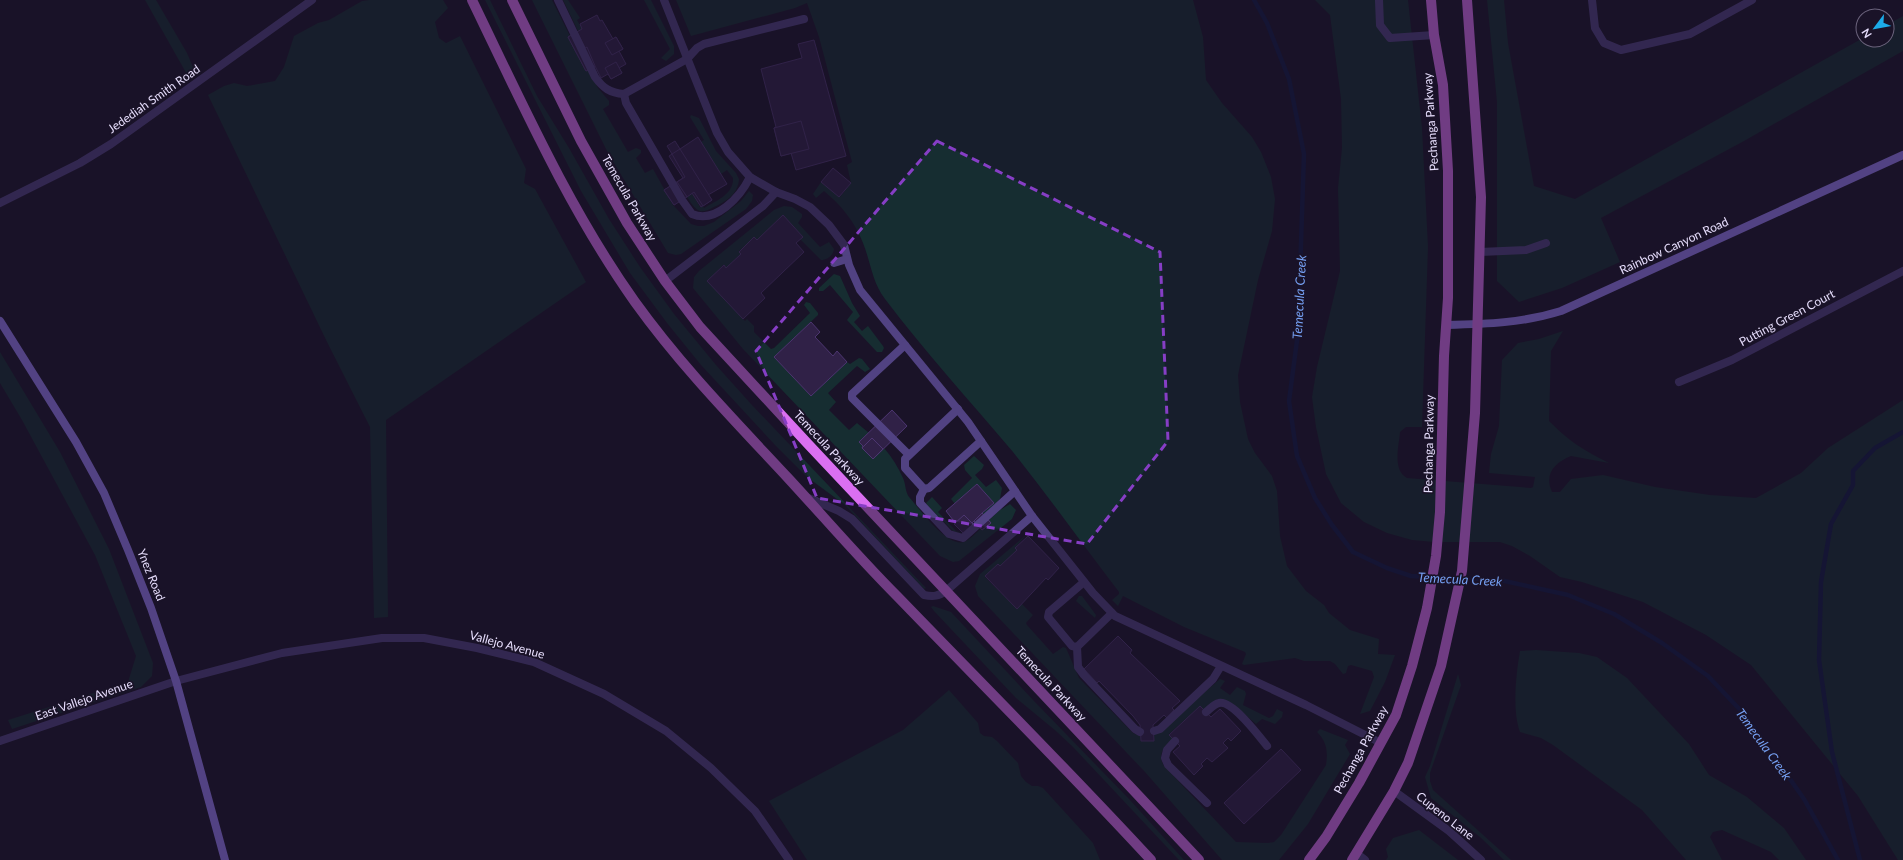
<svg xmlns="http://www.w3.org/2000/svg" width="1903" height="860" font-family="Lato,sans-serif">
  <rect width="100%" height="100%" fill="#1a1328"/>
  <g fill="#162d31">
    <path d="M145,0H156L187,53L196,74L189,78Z"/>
    <path d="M369,0H443L448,8L435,22L439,38L446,43L460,36L526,169L524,183L535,189L586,282L386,420L388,617L374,618L370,427L328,344L208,95L224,86L234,83L247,86L275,81L284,67L294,36L318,23L329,20L362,1Z"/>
    <path d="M485,0H490L537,96L569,148L609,219L640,267L674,314L716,365L751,404L926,588L924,589L918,583L845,505L807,477L775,445L701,365L667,323L630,273L581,191Z"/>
    <path d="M532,0H552L570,36L568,37L586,71L588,70L598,88L609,101V105L603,109L628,152L636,148L641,150V153L636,158L645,173L653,169L673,205L691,224L698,226H704L714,222L741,201L749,191L753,195L752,201L746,209L681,254L676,255L668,253L608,153Z"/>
    <path d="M563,0H568L580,18L577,20L582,29L578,31Z"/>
    <path d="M644,0H651L674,46V54L666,61L661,58L670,49Z"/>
    <path d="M676,0H1193L1203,37L1206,80L1222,103L1252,137L1261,152L1271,177L1275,199L1272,231L1258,280L1238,375L1240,402L1248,439L1255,453L1272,476L1277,491L1280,536L1287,566L1306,591L1324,605L1329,613L1350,630L1379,639L1378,654L1395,655L1385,682L1370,711L1360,714L1374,677L1372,671L1351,665L1348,666L1346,673L1343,674L1335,664L1330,661H1304L1295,658L1244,665L1242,664L1246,654L1245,652L1184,627L1123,596L1118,606L1112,600L1119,594V592C1083,545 1049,497 1013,452C970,401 925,352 885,299C872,282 871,263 863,243C855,222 841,205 824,191L816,198L813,194L821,182L840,197L851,183L847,165L852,162L819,37L807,3L795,8L691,36Z"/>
    <path d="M1315,0H1408L1422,128L1428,247L1422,427H1406L1400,432C1399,446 1392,470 1407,478L1531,488L1533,487L1535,477L1489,473L1491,454L1499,426L1502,360L1518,343L1539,339L1563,331L1551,351L1549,421C1569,441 1583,450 1609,463L1571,456C1554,463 1544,474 1552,492H1560L1571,479L1603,475L1655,487L1710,495L1756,498L1801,473L1828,448L1903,400V860H1898L1858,796L1751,665L1706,635L1643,602L1582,582L1560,577L1530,556L1512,546L1500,542H1434L1412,540L1387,533L1364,522L1341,503L1326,474L1316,427L1312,397L1317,367L1340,271L1338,188L1342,148L1341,99L1330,15Z"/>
    <path d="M1487,0H1504L1508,43L1534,186L1575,199L1863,38V40H1887V25L1903,16V51L1744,141L1601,218L1620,262L1562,288L1519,302L1497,281V102Z"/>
    <path d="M691,115L699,118L716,151L736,173L739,179C738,195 725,202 712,208C708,210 704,212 700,211C694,209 690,201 687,197L692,193L700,207L703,206L704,208C716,201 734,194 733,178L727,170L721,174L701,142L704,140L690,117Z"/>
    <path d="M784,206L792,207L802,214V217L798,223L820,247L829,242L834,249C833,256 827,260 821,260L800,239L803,237L783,215L757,240L754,238L739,251L741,254L726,268L723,265L708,281L745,321L747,319L754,326V332L771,349L774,348L810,313L804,305L806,302L810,303L818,313V315L774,357L811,396L847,362L850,364L859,358L862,359L870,369L865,372L857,366L828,393L836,402L829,410L849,430L857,423L869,433L859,442L863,446L862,448L873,459L884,448C892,457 898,467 903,478C906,485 905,491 909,497C920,509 946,547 964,542C971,539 976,533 981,528L983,530L990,523L989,520L1000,510L1010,504L1016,510L1012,519L959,561L953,562L940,556L743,349L693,288L694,277L699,271L774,210Z"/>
    <path d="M834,274L840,276L852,303L860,316L854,322L862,331L868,326L883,346L884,348L882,352H877L847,320L853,312L830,285L823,291H819V288Z"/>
    <path d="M0,352L60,452L109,549L153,663L152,676L141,687L12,729L8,720L128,682L136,656L95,555L22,420L0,383Z"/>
    <path d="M974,456L984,465L982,469L975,475L986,487L996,480L1002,488L1000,499L984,515L982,513L994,503L977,484L955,504L951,499L972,478L965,470L964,465Z"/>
    <path d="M932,497L942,508L938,512L956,531L964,534L953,531L928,506L926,503Z"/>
    <path d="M1026,535L1015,548L1017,550L1000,566L998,564L985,577L1017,609L1022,604L1033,615L1026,623L1027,625L1053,654L1063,647L1066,648L1079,678L1133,733L1140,736L1141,741H1154V735L1220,679L1225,681L1220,688L1230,695L1237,687L1245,691L1246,694L1243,705L1269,718L1273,716L1277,709L1283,712L1282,717L1275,724L1262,719L1256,724L1233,704L1217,699L1204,710L1200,706L1169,734L1173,738C1164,747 1157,754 1164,766L1236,842L1268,843L1274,842L1281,835L1326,765C1328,752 1327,742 1317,732L1320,729L1348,740L1345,745L1350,754L1308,824L1279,860H1222L1145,772L978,596L975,586L980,574Z"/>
    <path d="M1079,596H1082L1096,615L1095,618L1076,601Z"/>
    <path d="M933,606L951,612L1034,701L1130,800L1184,860H1179L1073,747L1056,731L1016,698L934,611L931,607Z"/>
    <path d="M1536,650L1579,653L1597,657L1627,678L1689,744L1709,775L1747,797L1784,828L1806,860H1779L1771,852L1722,830L1713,832L1710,837L1722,860H1686L1642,810L1553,745L1541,738L1520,732C1512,710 1516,674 1520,651Z"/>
    <path d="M1458,674L1461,685L1430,773V781L1433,790L1511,860H1504L1480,837L1431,798L1425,777L1430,766Z"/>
    <path d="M949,690L978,723L980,733L984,736L992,737L997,741L1018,763L1021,776L1026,782L1032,786H1038L1043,788L1093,843L1100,860H807L769,801L903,730Z"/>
    <path d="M1419,830L1458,860H1386L1388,857L1386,849L1393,838Z"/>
  </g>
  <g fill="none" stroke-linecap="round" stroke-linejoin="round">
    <g stroke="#101943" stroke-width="4.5">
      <path d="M1254,0L1267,23L1289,79L1304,154L1298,333L1289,401L1297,456L1315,498L1332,525L1353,552L1387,568L1411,576L1500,580L1568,595L1614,614L1662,643L1708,676L1745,715L1804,799L1838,860"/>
      <path d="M1860,860L1832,752L1819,660L1821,582L1831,524L1853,485V471L1875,448L1903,432"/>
    </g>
  </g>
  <g fill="#302147" stroke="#4c3570">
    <path d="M597,15L600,21L602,20L613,39L616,37L623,49L619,51L626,64L619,68L622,73L611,79L608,74L601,78L595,66L586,71L568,37L582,29L580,24Z"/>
    <path d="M577,32L585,48L587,47L595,66L586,71L568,37Z"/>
    <path d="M616,37L623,49L612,55L605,43Z"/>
    <path d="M814,40L846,156L796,170L791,153L781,156L774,128L776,127L761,69L802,58L798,44Z"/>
    <path d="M616,62L622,73L611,79L605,68Z"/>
    <path d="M801,121L809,149L781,156L774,128Z"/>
    <path d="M698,137L727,184L708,195L712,200L701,207L692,193L674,205L664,190L683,178L669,156L672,154L667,146L675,141L680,149Z"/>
    <path d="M680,149L712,200L703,206L694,192L687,197L677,182L685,177L672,154Z"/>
    <path d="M833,168L851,183L839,197L821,182Z"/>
    <path d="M677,182L687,197L674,205L664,190Z"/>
    <path d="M783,215L803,237L796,243L804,252L761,293L765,298L743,319L707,281L724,265L726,268L741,254L739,252L754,237L757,240Z"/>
    <path d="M811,322L820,332L815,337L833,356L837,351L847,362L811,396L774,357Z"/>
    <path d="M892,410L907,426L873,459L862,448L863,446L859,442Z"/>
    <path d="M872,438L883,449L873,459L862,448Z"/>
    <path d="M977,484L994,503L982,513L991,523L982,530L974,521L972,523L974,525L964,534L946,511Z"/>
    <path d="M982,513L991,523L982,530L974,521Z"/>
    <path d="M964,515L974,525L964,534L954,524Z"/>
    <path d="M1028,536L1059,568L1048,580L1046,578L1017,609L985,576L998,564L1000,566L1017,550L1015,548Z"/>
    <path d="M1118,636L1132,650L1130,653L1180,701L1172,708L1174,710L1167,718L1164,715L1153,725L1154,741H1141L1140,725L1133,716L1099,681L1097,683L1084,669Z"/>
    <path d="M1200,706L1211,717L1220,709L1241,731L1231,741L1228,738L1223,743L1228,748L1212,762L1207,758L1201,764L1203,766L1194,775L1173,752L1180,746L1169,735Z"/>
    <path d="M1281,749L1301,770L1244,824L1224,803Z"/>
  </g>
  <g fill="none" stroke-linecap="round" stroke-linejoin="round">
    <g stroke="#514282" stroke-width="8">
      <path d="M558,0L595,77C603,88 610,93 624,94L687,59L697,48L704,44L804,19"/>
      <path d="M664,0L717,133L728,152L750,177L776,192L795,199L810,207L829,225L844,245L849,265L860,290L968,422L1032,516L1093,593L1115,616L1306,705L1381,743"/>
      <path d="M1379,0L1380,25L1390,38L1434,35"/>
      <path d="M624,94L626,103L682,200L692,214C716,224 740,197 750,177"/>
      <path d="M1480,252L1526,250L1546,243"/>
      <path d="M834,263L847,259"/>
      <path d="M665,281L763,206L776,192"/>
      <path d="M905,345L852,394V398L909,455"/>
      <path d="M958,409L905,459V468L924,489L929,488L981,441"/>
      <path d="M924,489L920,497V503L949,534L963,538L1015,491"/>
      <path d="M806,497L839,511L852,519L924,595C934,597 938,596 946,591L1032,516"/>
      <path d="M1084,582L1049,612L1048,617L1072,646L1077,647L1112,613"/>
      <path d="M1077,647L1078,667L1084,675L1135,729L1140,732"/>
      <path d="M1206,712C1210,709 1214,704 1219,703C1232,700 1259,736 1267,746"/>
      <path d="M1154,731L1160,729L1213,679L1221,666"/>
      <path d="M1175,741L1167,750L1165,758L1168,765L1207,803"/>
      <path d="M1356,853L1365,860"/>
    </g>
    <g stroke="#514282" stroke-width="8">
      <path d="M1592,0L1595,28L1604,43L1621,50L1690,34L1752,0"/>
      <path d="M1679,382L1732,360L1903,271"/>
      <path d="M0,741L176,681L282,653L382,638H424L477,648L534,662L604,694L666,731L711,768L755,811L789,860"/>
      <path d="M1394,791L1449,831L1481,860"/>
    </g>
    <path stroke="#514282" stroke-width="8" d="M0,203L80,163L111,144L312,0"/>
    <g stroke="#977df2" stroke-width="8">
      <path d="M0,321L76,442L104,493L128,550L151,608L176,681L225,860"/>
      <path d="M1446,325C1486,324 1523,323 1561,311L1903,155"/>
    </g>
    <g stroke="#da6ff1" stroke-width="10">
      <path d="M472,0C522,103 569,209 635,302C681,366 735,421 788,478C824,517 859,558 897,596C982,684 1068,770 1151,860"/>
      <path d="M512,0L581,141L627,223L665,281L700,327L808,444L1199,860"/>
      <path d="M1309,860L1326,837L1359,783L1396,715L1412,666L1427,608L1436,556L1440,512L1444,356L1448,298V171L1443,85L1434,35L1431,0"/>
      <path d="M1352,860L1394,791L1408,763L1441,666L1462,571L1475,413L1481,197L1467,0"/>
    </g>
  </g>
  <path d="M0 0H1903V860H0ZM937,141L1160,252L1168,441L1087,544L817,498L756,351Z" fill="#1a1328" fill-opacity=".55" fill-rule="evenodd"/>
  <path fill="none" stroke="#863ec5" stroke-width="3" stroke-dasharray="8 5" stroke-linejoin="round" d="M937,141L1160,252L1168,441L1087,544L817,498L756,351Z"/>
  <g text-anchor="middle" stroke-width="3.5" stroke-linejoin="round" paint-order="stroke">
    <g font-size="12" fill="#e6ddfc" stroke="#1a1328">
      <text transform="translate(154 99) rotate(-35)" y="4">Jedediah Smith Road</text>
      <text transform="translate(1431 122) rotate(-94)" y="4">Pechanga Parkway</text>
      <text transform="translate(629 198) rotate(60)" y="4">Temecula Parkway</text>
      <text transform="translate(1674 246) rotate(-25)" y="4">Rainbow Canyon Road</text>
      <text transform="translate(1787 318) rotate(-28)" y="4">Putting Green Court</text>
      <text transform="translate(1429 444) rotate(-89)" y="4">Pechanga Parkway</text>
      <text transform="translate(829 448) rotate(47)" y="4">Temecula Parkway</text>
      <text transform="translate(151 575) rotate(68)" y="4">Ynez Road</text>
      <text transform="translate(507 645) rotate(15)" y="4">Vallejo Avenue</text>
      <text transform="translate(1051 684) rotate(47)" y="4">Temecula Parkway</text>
      <text transform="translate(84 700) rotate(-19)" y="4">East Vallejo Avenue</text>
      <text transform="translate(1361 750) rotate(-61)" y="4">Pechanga Parkway</text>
      <text transform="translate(1445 816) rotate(38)" y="4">Cupeno Lane</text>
    </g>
    <g font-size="13" font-style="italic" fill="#759ff2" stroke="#1a1328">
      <text transform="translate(1299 297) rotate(-87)" y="5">Temecula Creek</text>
      <text transform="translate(1460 579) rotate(3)" y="5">Temecula Creek</text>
      <text transform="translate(1764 744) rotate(54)" y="5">Temecula Creek</text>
    </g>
  </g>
  <g transform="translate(1875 28) rotate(238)"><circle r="19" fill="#1a1328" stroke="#6c647d"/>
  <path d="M0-3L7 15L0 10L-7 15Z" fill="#1cace9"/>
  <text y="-6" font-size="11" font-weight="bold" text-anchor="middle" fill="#e6ddfc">N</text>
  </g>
</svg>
